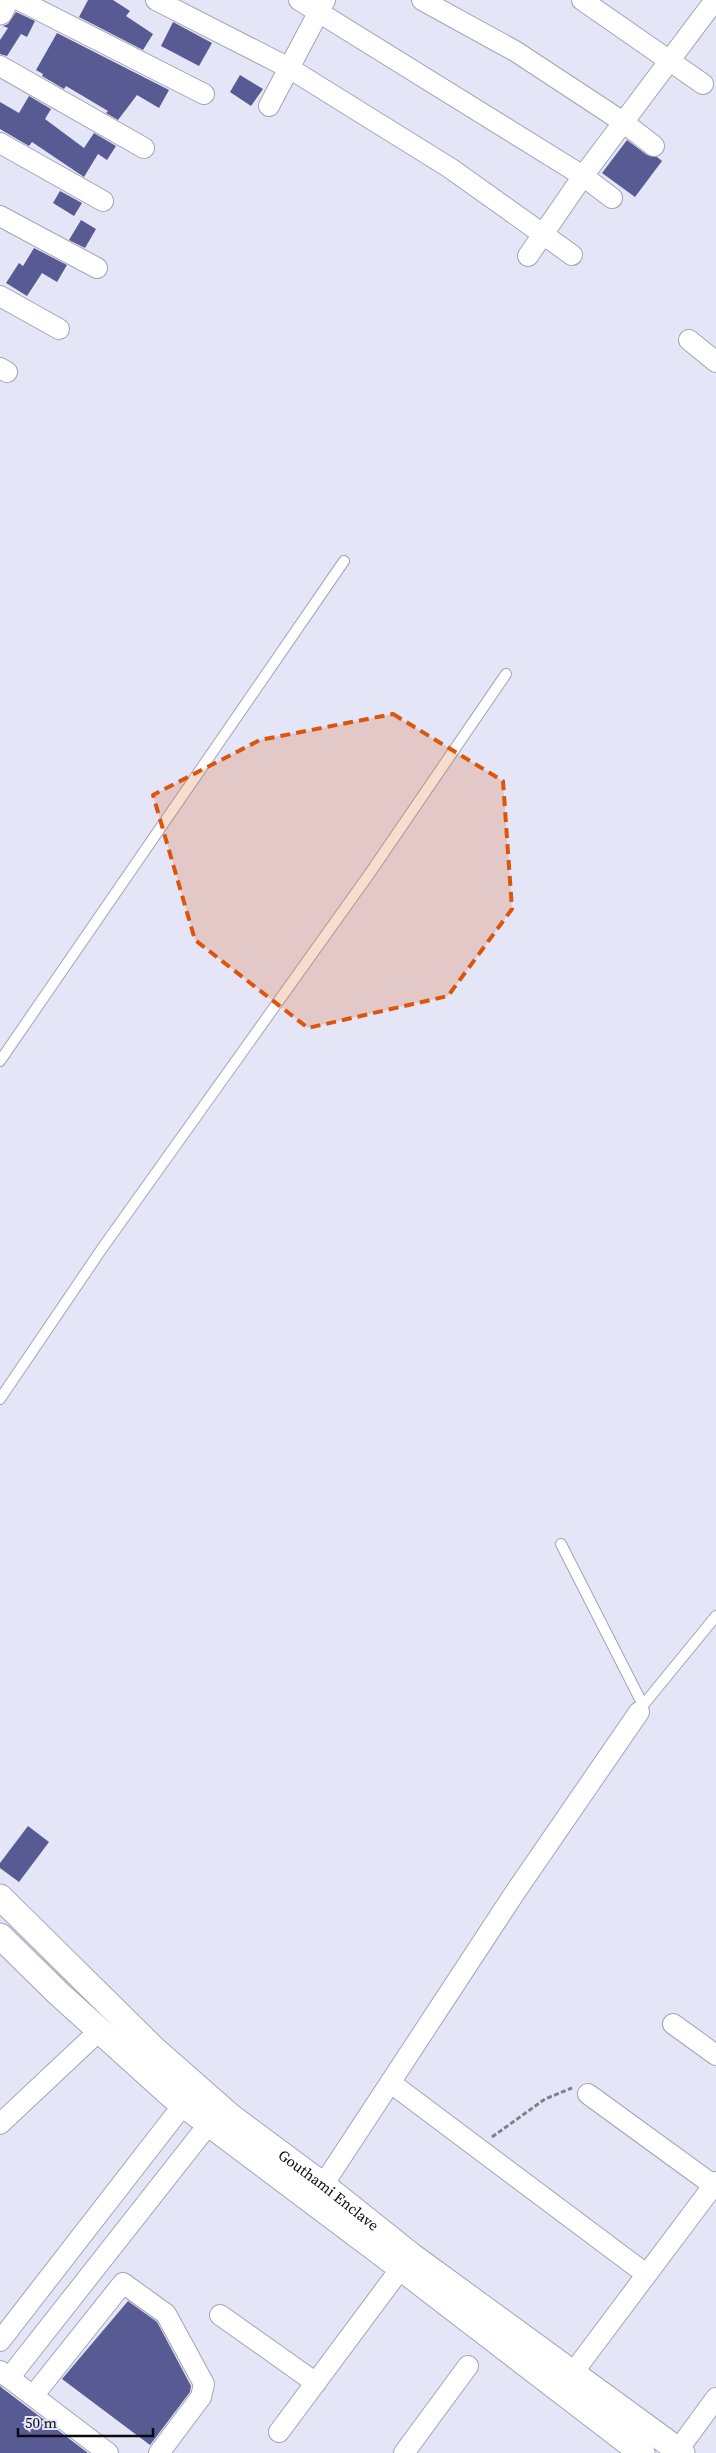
<svg xmlns="http://www.w3.org/2000/svg" width="716" height="2453" font-family="'Source Serif 4',serif">
  <rect width="100%" height="100%" fill="#e4e6f8"/>
  <g fill="#585a94">
    <path d="M88,0H113L130,11L126,16L153,34L143,50L79,17Z"/>
    <path d="M16,12L35,21L27,37L21,34L7,56L0,54V40L8,28L3,26L8,24Z"/>
    <path d="M173,22L212,43L199,66L161,46Z"/>
    <path d="M57,33L169,90L159,108L137,95L118,120L106,113L108,111L66,86L64,89L42,76L43,74L36,70Z"/>
    <path d="M240,75L263,89L251,106L230,92Z"/>
    <path d="M29,96L51,109L45,119L84,148L94,133L116,146L107,160L98,154L84,177L32,142L29,146L0,129V102L19,113Z"/>
    <path d="M627,140L647,155L657,157L662,161L635,197L602,173Z"/>
    <path d="M60,191L82,203L74,216L53,203Z"/>
    <path d="M81,220L96,229L85,248L69,240Z"/>
    <path d="M34,248L67,265L57,282L42,273L27,296L6,283L19,263L23,266Z"/>
    <path d="M28,1826L49,1842L19,1882L0,1868V1863Z"/>
    <path d="M128,2301L157,2322L191,2386L190,2392L150,2445L62,2379Z"/>
    <path d="M0,2386L2,2388L88,2453H0Z"/>
  </g>
  <g fill="none" stroke-linecap="round" stroke-linejoin="round">
    <defs>
      <g id="service">
        <path d="M0,1061L344,561"/>
        <path d="M0,1399L101,1250L370,873L506,674"/>
        <path d="M561,1544L643,1705"/>
        <path d="M640,1709L716,1616"/>
      </g>
      <g id="minor">
        <path d="M19,0L204,94"/>
        <path d="M156,0L289,68L450,168L572,255"/>
        <path d="M299,0L583,176L612,198"/>
        <path d="M422,0L515,51L623,122L654,146"/>
        <path d="M582,0L703,84"/>
        <path d="M0,66L144,148"/>
        <path d="M269,106L325,0"/>
        <path d="M0,143L103,201"/>
        <path d="M0,216L97,268"/>
        <path d="M528,256L583,176L715,0"/>
        <path d="M0,296L59,329"/>
        <path d="M689,340L716,362"/>
        <path d="M0,368L7,372"/>
        <path d="M673,2024L716,2055"/>
        <path d="M391,2083L646,2274"/>
        <path d="M588,2094L713,2185"/>
        <path d="M0,2124L99,2031"/>
        <path d="M323,2185L514,1894L639,1712"/>
        <path d="M220,2315L316,2383"/>
        <path d="M0,2341L183,2105"/>
        <path d="M0,2371L108,2453"/>
        <path d="M572,2374L716,2182"/>
        <path d="M9,2378L208,2125"/>
        <path d="M33,2396L123,2283L166,2314L204,2384L201,2397L159,2453"/>
        <path d="M279,2432L401,2268"/>
        <path d="M678,2450L716,2398"/>
        <path d="M404,2453L468,2366"/>
      </g>
      <g id="tertiary">
        <path d="M0,12L6,0"/>
        <path id="s1" d="M0,1897L155,2050L230,2116L323,2185L412,2256L682,2453"/>
        <path d="M0,1936L58,1993L172,2096L401,2268L642,2453"/>
      </g>
    </defs>
    <use href="#service" stroke="#a3a4b5" stroke-width="12"/>
    <use href="#minor" stroke="#a3a4b5" stroke-width="22"/>
    <use href="#tertiary" stroke="#a3a4b5" stroke-width="27"/>
    <path stroke="#7e808c" stroke-width="3" stroke-dasharray="5 2.5" stroke-linecap="butt" d="M492,2137L545,2099L572,2088"/>
    <use href="#service" stroke="#fff" stroke-width="10"/>
    <use href="#minor" stroke="#fff" stroke-width="20"/>
    <use href="#tertiary" stroke="#fff" stroke-width="25"/>
  </g>
  <path fill="#dd550c" fill-opacity="0.2" stroke="#dd550c" stroke-width="4" stroke-dasharray="10 6" stroke-linejoin="round" d="M393,714L503,781L512,909L448,996L308,1028L195,940L153,795L260,740Z"/>
  <g text-anchor="middle" stroke-width="5" stroke-linejoin="round" paint-order="stroke">
    <g font-size="15" fill="#0a0b11" stroke="#e4e6f8">
      <text dy="5" stroke="none"><textPath href="#s1" startOffset="441">Gouthami Enclave</textPath></text>
    </g>
  </g>
  <path d="M18 2428v8h135v-8" fill="none" stroke="#0a0b11" stroke-width="2.5"/>
  <text x="25" y="2428" font-size="15" fill="#0a0b11" stroke="#e4e6f8" stroke-width="4" paint-order="stroke">50 m</text>
</svg>
